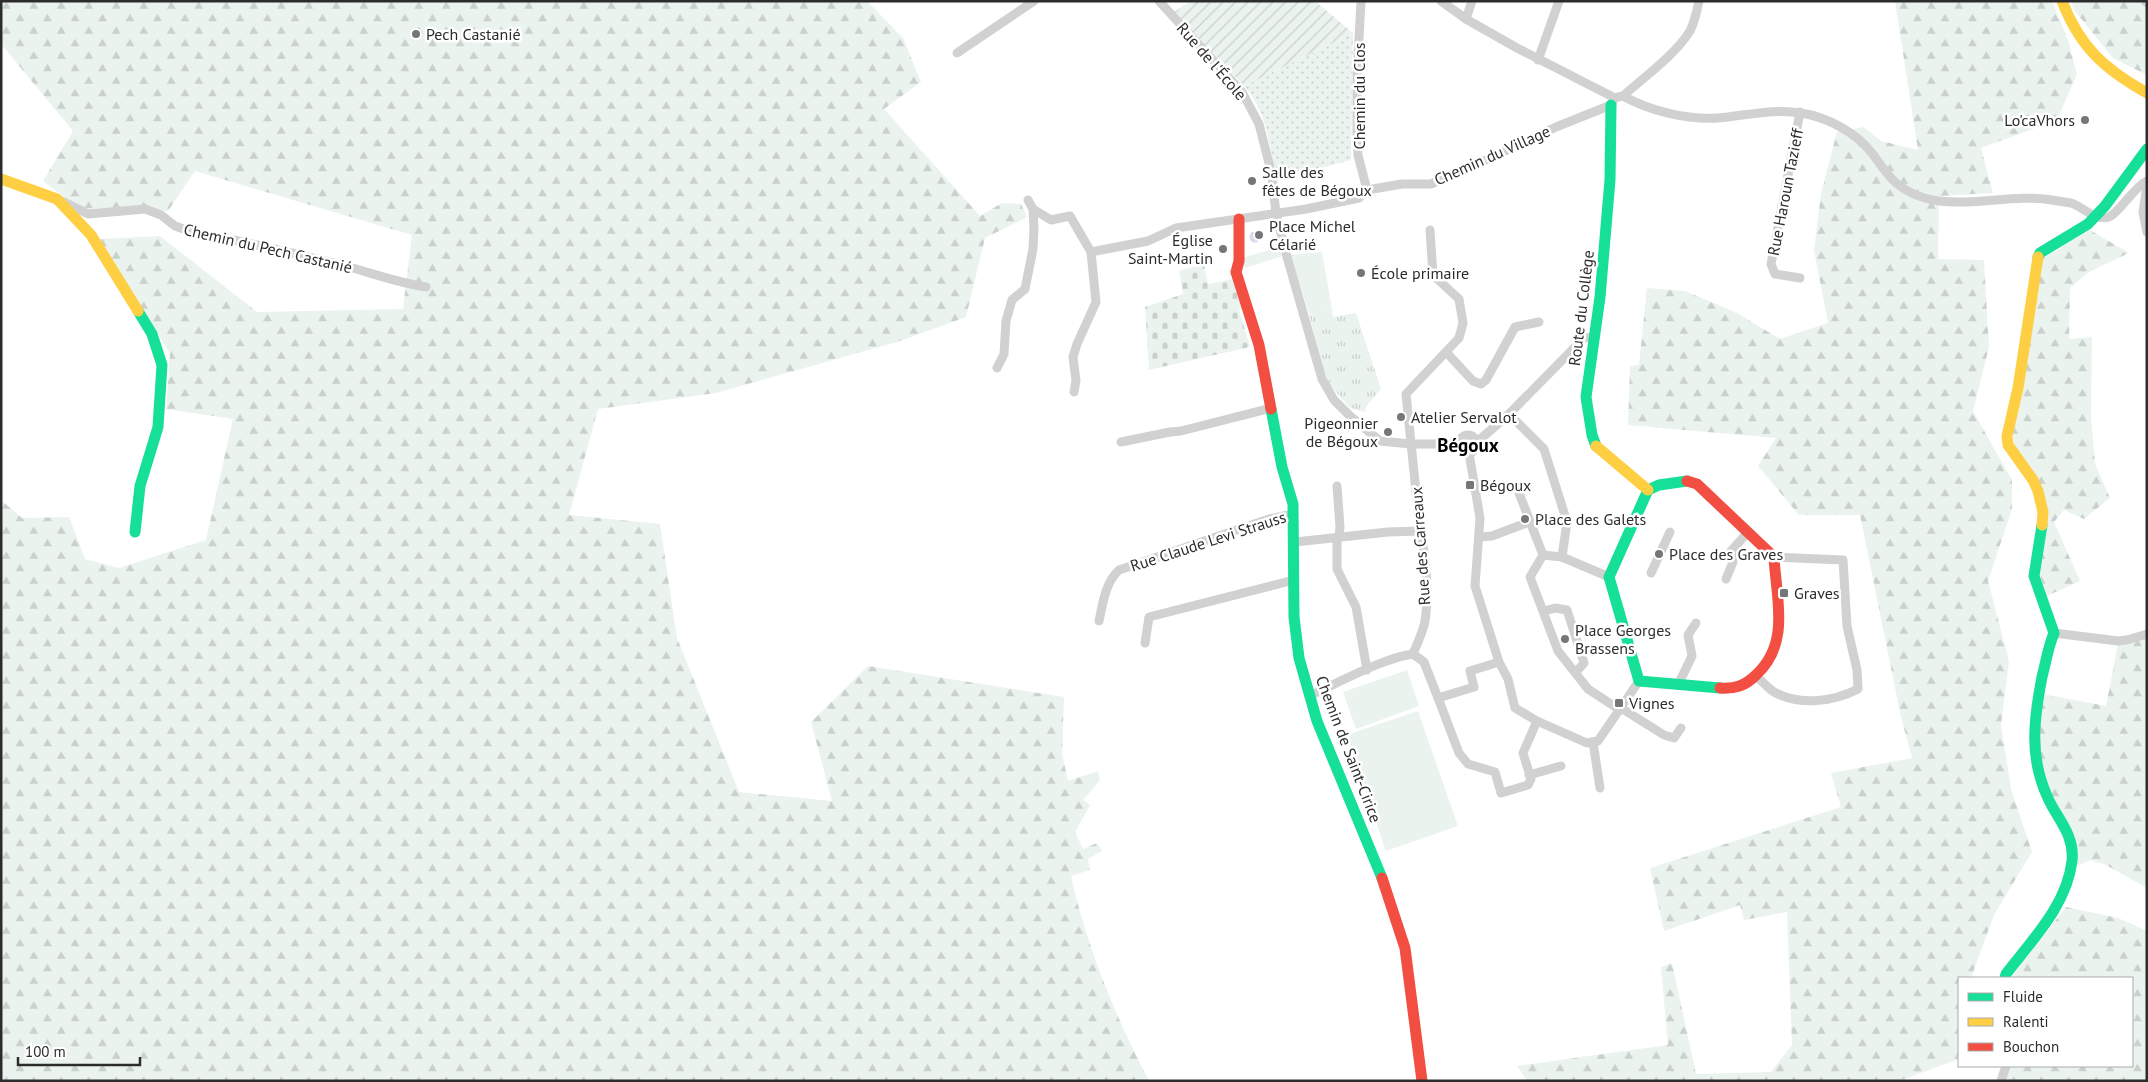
<svg xmlns="http://www.w3.org/2000/svg" width="2148" height="1082" font-family="'PT Sans',sans-serif">
  <defs>
    <pattern id="grass-dots" width="8" height="8" patternUnits="userSpaceOnUse" patternTransform="scale(1.25)"><rect width="8" height="8" fill="#ebf3ee"/><path d="M2 2h.1M6 6h.1" fill="none" stroke="#cad0cc" stroke-width="1.8" stroke-linecap="round"/></pattern>
    <pattern id="forest-firs" width="22" height="20" patternUnits="userSpaceOnUse" patternTransform="scale(1.25)"><rect width="22" height="20" fill="#ebf3ee"/><path d="M5 1l3.5 6h-7zM16 11l3.5 6h-7z" fill="#cad0cc"/></pattern>
    <pattern id="cemetery-stones" width="16" height="16" patternUnits="userSpaceOnUse" patternTransform="scale(1.25)"><rect width="16" height="16" fill="#ebf3ee"/><path d="M2 7V4a2 2 0 0 1 4 0v3zM10 15v-3a2 2 0 0 1 4 0v3z" fill="#cad0cc"/></pattern>
    <pattern id="park-tufts" width="24" height="20" patternUnits="userSpaceOnUse" patternTransform="scale(1.25)"><rect width="24" height="20" fill="#ebf3ee"/><path d="M3 7l-1-3M5 7V3M7 7l1-3M15 17l-1-3M17 17v-4M19 17l1-3" fill="none" stroke="#cad0cc"/></pattern>
    <pattern id="garden-furrows" width="10" height="10" patternUnits="userSpaceOnUse" patternTransform="scale(1.25)"><rect width="10" height="10" fill="#ebf3ee"/><path d="M-1 1l2-2M0 10L10 0M9 11l2-2" fill="none" stroke="#cad0cc"/></pattern>
    <pattern id="water-waves" width="16" height="10" patternUnits="userSpaceOnUse" patternTransform="scale(1.25)"><rect width="16" height="10" fill="#e0d7f0"/><path d="M0 5q4-4 8 0t8 0" fill="none" stroke="#c0b9ce"/></pattern>
  </defs>
  <rect width="100%" height="100%" fill="#fff"/>
  <path fill="url(#grass-dots)" d="M1353,33L1351,160L1276,180C1271,150 1267,110 1244,86Z"/>
  <g fill="url(#forest-firs)">
    <path d="M1,1H867L903,38L921,82L884,109L980,216L1002,203L1021,204L1027,217L985,238L966,317L900,341L716,393L598,409L569,515L660,524L677,638L739,792L832,801L811,722L868,666L1064,697L1062,754L1068,781L1098,771L1100,780L1083,800L1090,805L1075,832L1083,849L1097,843L1102,851L1088,859L1090,870L1071,876C1086,945 1116,1018 1149,1081H1V500L22,518L69,517L85,559L119,568L206,540L233,419L166,409L170,353L99,239L160,236L257,312L403,309L412,235L195,171L168,211L79,208L43,181L73,131L1,44Z"/>
    <path d="M1895,1H2052L2068,40L2077,74L2057,120L1981,148L1993,193L1939,196L1938,259L1984,260L1989,347L1973,411L2012,480V509L1988,581L2009,661L2001,725L2011,789L2032,852L1994,915L1971,978H1959V1059L1899,1081H1527L1517,1066L1668,1045L1661,967L1672,963L1696,1074L1771,1072L1792,1045L1787,912L1744,920L1740,905L1664,931L1650,868L1841,807L1831,773L1912,758L1901,717L1860,515H1799L1758,466L1776,438L1628,425L1630,366L1639,365L1647,288L1685,291L1737,313L1780,339L1828,323L1814,250L1821,194L1837,132L1864,127L1881,141L1918,150Z"/>
    <path d="M2071,1H2140L2147,11V75L2113,58L2074,10Z"/>
    <path d="M2090,230L2129,253L2089,272L2070,288L2069,339L2092,337L2091,415L2095,464L2110,498L2084,519L2064,510L2054,522L2080,581L2047,596L2037,567L2047,518L2014,444L2013,433L2041,260Z"/>
    <path d="M2147,636V888L2104,864L2090,860L2078,866L2042,768L2038,744L2042,694L2106,706L2118,644Z"/>
    <path d="M2066,907L2118,918L2147,931V1081H1998L2006,1066H2132V978H2011Z"/>
  </g>
  <path fill="url(#cemetery-stones)" d="M1204,264L1208,284L1233,279L1242,309L1239,310L1250,347L1149,370L1145,307L1183,294L1179,271Z"/>
  <path fill="url(#park-tufts)" d="M1332,309L1333,317L1356,313L1381,389L1366,407L1365,412L1350,408L1330,385L1324,372L1309,314Z"/>
  <path fill="url(#garden-furrows)" d="M1191,1H1315L1353,33L1244,86L1174,12Z"/>
  <g fill="#ebf3ee">
    <path d="M1279,247L1282,256L1245,268L1242,258Z"/>
    <path d="M1322,252L1332,309L1309,314L1290,255Z"/>
    <path d="M1407,670L1419,706L1356,729L1343,692Z"/>
    <path d="M1418,711L1458,826L1386,851L1346,735Z"/>
  </g>
  <circle fill="url(#water-waves)" cx="1255" cy="237" r="5.5"/>
  <g fill="none" stroke-linecap="round" stroke-linejoin="round">
    <g stroke="#d1d1d1" stroke-width="9">
      <path d="M1159,1L1242,92L1259,124L1271,171L1276,213L1287,257L1322,379L1334,400L1350,416L1380,441L1411,444H1459"/>
      <path d="M1361,1L1357,76V132L1358,155L1367,190"/>
      <path d="M1441,1L1466,19L1517,48L1615,98"/>
      <path d="M2145,1L2147,3"/>
      <path d="M1466,19L1472,1"/>
      <path d="M957,53L1034,1"/>
      <path d="M1538,60L1559,1"/>
      <path d="M1623,96C1650,111 1687,120 1718,118C1744,116 1774,108 1801,113C1827,117 1855,132 1871,152C1879,162 1886,174 1895,182C1939,220 2000,191 2052,200C2058,201 2065,202 2071,203C2083,207 2095,221 2109,217C2119,213 2133,188 2147,181"/>
      <path d="M1618,97L1623,96C1644,77 1676,54 1690,31C1695,21 1697,11 1699,1"/>
      <path d="M1800,112L1771,264L1775,274L1800,278"/>
      <path d="M2147,186L2143,212L2147,232"/>
      <path d="M62,201L88,214L145,209L161,215L175,226L192,232C243,241 294,253 345,266C372,273 398,283 426,287"/>
      <path d="M1033,209L1051,220L1070,216L1091,252L1096,302L1077,344L1073,357L1076,381L1074,392"/>
      <path d="M1430,230L1433,275L1459,299L1463,323L1459,338L1406,394L1420,531C1426,555 1429,596 1425,621C1423,632 1417,644 1413,654L1424,662L1438,698"/>
      <path d="M1091,252L1148,241L1176,228L1306,209L1359,198L1367,190L1402,184H1431L1469,168L1556,127L1611,105L1615,98"/>
      <path d="M1446,352L1473,381L1481,384L1486,380L1515,327L1539,322"/>
      <path d="M997,368L1004,354L1006,321L1012,300L1025,289L1033,249L1034,228L1033,209L1028,200"/>
      <path d="M1509,414L1544,449L1567,522L1562,557L1609,577"/>
      <circle cx="1468" cy="444" r="9"/>
      <path d="M1121,442L1170,432L1181,431L1271,408"/>
      <path d="M1476,443L1509,414L1584,338L1594,337"/>
      <path d="M1469,453L1480,518L1475,586L1499,662L1508,679L1515,708L1537,721L1587,743L1598,741L1639,681"/>
      <path d="M1337,486L1340,527L1339,537"/>
      <path d="M1519,493L1543,555"/>
      <path d="M1337,537V569L1356,607L1367,670"/>
      <path d="M1479,537L1492,536L1529,522"/>
      <path d="M1295,542L1388,532L1420,531"/>
      <path d="M1562,557L1543,555L1530,577L1558,651L1588,689L1620,710"/>
      <path d="M1651,573L1670,532"/>
      <path d="M1726,579L1733,562L1731,551L1748,532"/>
      <path d="M1544,611L1555,608L1567,610L1584,663L1576,672"/>
      <path d="M1099,621C1103,603 1105,583 1119,570L1269,519L1293,514"/>
      <path d="M2054,633L2118,641L2127,640L2147,634"/>
      <path d="M1145,643L1149,617L1294,580"/>
      <path d="M1499,662L1470,671L1474,687L1438,698L1459,753L1468,764L1495,772L1501,793L1528,785L1531,779L1523,753L1537,721"/>
      <path d="M1756,676C1762,681 1768,688 1774,692C1799,706 1833,702 1858,689L1857,670L1847,626L1843,560L1774,557"/>
      <path d="M1678,685L1692,656L1688,635L1696,623"/>
      <path d="M1309,696C1338,683 1383,658 1413,654"/>
      <path d="M1621,708L1664,735L1674,738L1681,728"/>
      <path d="M1593,742L1600,788"/>
      <path d="M1529,775L1561,766"/>
      <path d="M2001,1081L2006,1066"/>
    </g>
    <g stroke="#16e098" stroke-width="11">
      <path d="M2038,257L2040,253L2088,224L2105,206L2147,149"/>
      <path d="M1271,409L1282,467L1293,504L1294,617L1299,658L1317,721L1382,878"/>
      <path d="M1596,446L1592,435L1586,397L1600,297L1610,180L1611,105"/>
      <path d="M1687,481L1659,485L1648,490L1609,577L1639,681L1720,688"/>
      <path d="M135,532L140,486L158,427L162,365L152,334L138,311"/>
      <path d="M2005,978L2006,974C2032,940 2067,905 2072,861C2075,834 2056,818 2047,796C2029,756 2034,718 2042,677C2046,662 2048,647 2054,633L2034,576L2042,525"/>
    </g>
    <g stroke="#ffcf43" stroke-width="11">
      <path d="M2062,1C2080,47 2104,69 2147,93"/>
      <path d="M1,179L57,199L91,235L138,311"/>
      <path d="M2038,257L2018,388L2007,436L2008,445L2033,480L2038,491L2043,512L2042,525"/>
      <path d="M1596,446L1648,490"/>
    </g>
    <g stroke="#f24e42" stroke-width="11">
      <path d="M1239,219V261L1236,272L1259,345L1271,409"/>
      <path d="M1687,481L1697,484L1774,557C1776,598 1791,643 1756,675C1745,686 1735,689 1720,688"/>
      <path d="M1382,878L1405,948L1422,1081"/>
    </g>
  </g>
  <g fill="#767676" stroke="#fff" stroke-width="2">
    <circle cx="416" cy="34" r="5"/>
    <circle cx="2085" cy="120" r="5"/>
    <circle cx="1252" cy="181" r="5"/>
    <circle cx="1259" cy="235" r="5"/>
    <circle cx="1223" cy="249" r="5"/>
    <circle cx="1361" cy="273" r="5"/>
    <circle cx="1401" cy="417" r="5"/>
    <circle cx="1388" cy="432" r="5"/>
    <rect x="1465" y="480" width="10" height="10" rx="2.5"/>
    <circle cx="1525" cy="519" r="5"/>
    <circle cx="1659" cy="554" r="5"/>
    <rect x="1779" y="588" width="10" height="10" rx="2.5"/>
    <circle cx="1565" cy="639" r="5"/>
    <rect x="1614" y="698" width="10" height="10" rx="2.5"/>
  </g>
  <g text-anchor="middle" stroke-width="5" stroke-linejoin="round" paint-order="stroke">
    <g font-size="16" fill="#2c2c2c" stroke="#fff" text-anchor="start">
      <text x="426" y="40">Pech Castanié</text>
      <text x="2075" y="126" text-anchor="end">Lo'caVhors</text>
      <text x="1262" y="178">Salle des<tspan x="1262" dy="18">fêtes de Bégoux</tspan></text>
      <text x="1269" y="232">Place Michel<tspan x="1269" dy="18">Célarié</tspan></text>
      <text x="1213" y="246" text-anchor="end">Église<tspan x="1213" dy="18">Saint-Martin</tspan></text>
      <text x="1371" y="279">École primaire</text>
      <text x="1411" y="423">Atelier Servalot</text>
      <text x="1378" y="429" text-anchor="end">Pigeonnier<tspan x="1378" dy="18">de Bégoux</tspan></text>
      <text x="1480" y="491">Bégoux</text>
      <text x="1535" y="525">Place des Galets</text>
      <text x="1669" y="560">Place des Graves</text>
      <text x="1794" y="599">Graves</text>
      <text x="1575" y="636">Place Georges<tspan x="1575" dy="18">Brassens</tspan></text>
      <text x="1629" y="709">Vignes</text>
    </g>
    <g font-size="16" fill="#2c2c2c" stroke="#fff">
      <text transform="translate(1212 61) rotate(49)" y="6">Rue de l'École</text>
      <text transform="translate(1359 96) rotate(-90)" y="6">Chemin du Clos</text>
      <text transform="translate(1492 155) rotate(-24)" y="6">Chemin du Village</text>
      <text transform="translate(1785 192) rotate(-79)" y="6">Rue Haroun Tazieff</text>
      <text transform="translate(268 248) rotate(13)" y="6">Chemin du Pech Castanié</text>
      <text transform="translate(1581 308) rotate(-83)" y="6">Route du Collège</text>
      <text transform="translate(1208 541) rotate(-18)" y="6">Rue Claude Levi Strauss</text>
      <text transform="translate(1420 546) rotate(-94)" y="6">Rue des Carreaux</text>
      <text transform="translate(1349 749) rotate(69)" y="6">Chemin de Saint-Cirice</text>
    </g>
    <g font-size="19" font-weight="bold" fill="#000" stroke="#fff">
      <text x="1468" y="452">Bégoux</text>
    </g>
  </g>
  <rect width="2148" height="1082" fill="none" stroke="#2c2c2c" stroke-width="5"/>
  <rect x="1958" y="977" width="175" height="90" fill="#ffffff" stroke="#ababab"/>
  <rect x="1968" y="993" width="25" height="8" fill="#16e098" stroke="#ababab"/>
  <text x="2003" y="1002" font-size="15" fill="#2c2c2c">Fluide</text>
  <rect x="1968" y="1018" width="25" height="8" fill="#ffcf43" stroke="#ababab"/>
  <text x="2003" y="1027" font-size="15" fill="#2c2c2c">Ralenti</text>
  <rect x="1968" y="1043" width="25" height="8" fill="#f24e42" stroke="#ababab"/>
  <text x="2003" y="1052" font-size="15" fill="#2c2c2c">Bouchon</text>
  <path d="M18 1057v8h122v-8" fill="none" stroke="#2c2c2c" stroke-width="2.5"/>
  <text x="25" y="1057" font-size="15" fill="#2c2c2c" stroke="#ffffff" stroke-width="4" paint-order="stroke">100 m</text>
</svg>
